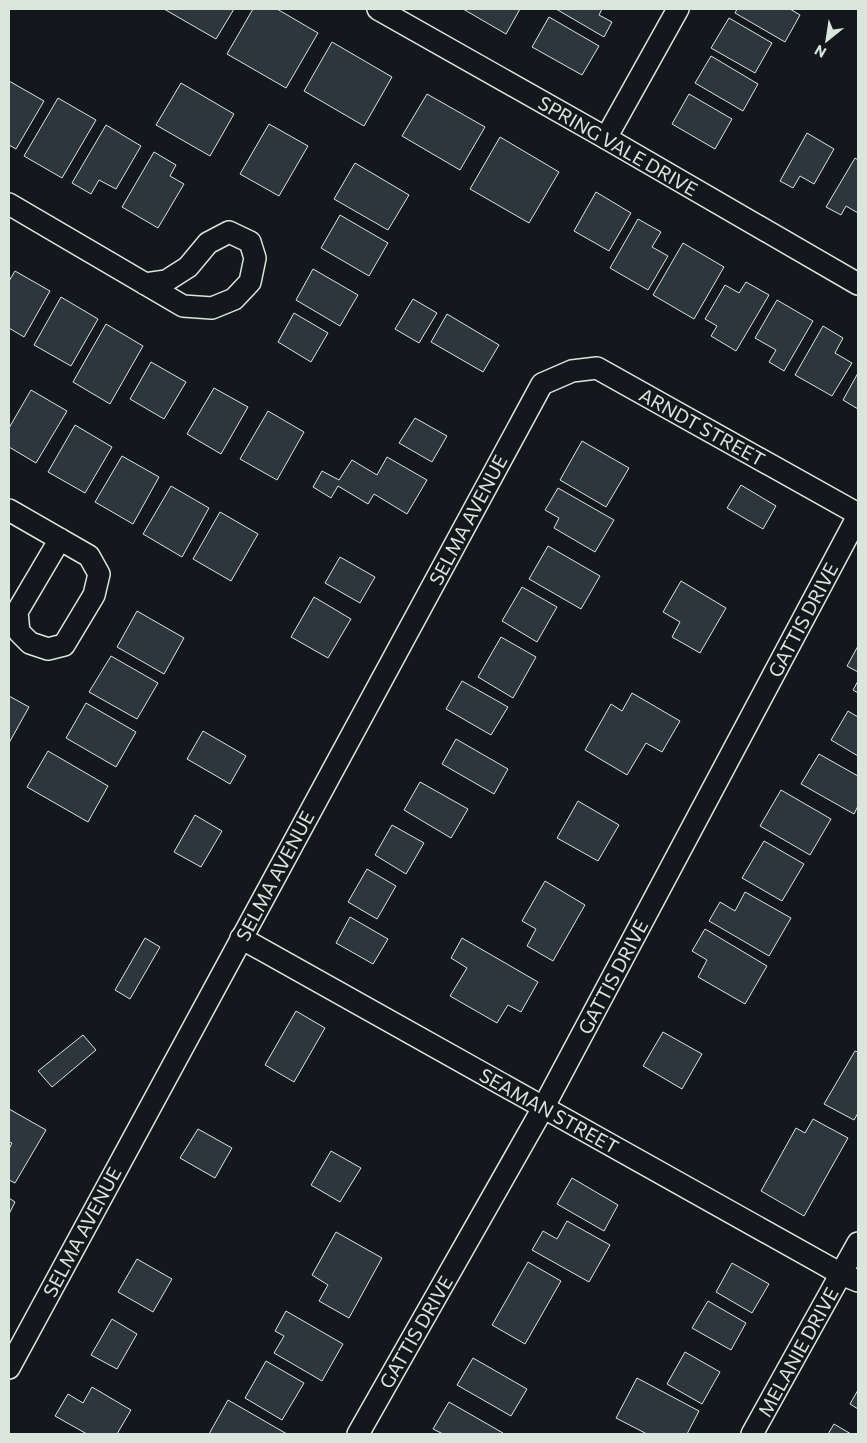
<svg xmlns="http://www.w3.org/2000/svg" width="867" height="1443" font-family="Commissioner,sans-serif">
  <rect width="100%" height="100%" fill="#14181c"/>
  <g fill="#2c363c" stroke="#d8e6dc">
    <path d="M164,9H234L216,39Z"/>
    <path d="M253,9H277L318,33L286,88L227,54Z"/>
    <path d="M463,9H520L506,34Z"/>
    <path d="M556,9H602L599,15L612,22L604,37Z"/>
    <path d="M737,9H790L800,15L785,42L735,13Z"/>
    <path d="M549,17L599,46L582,75L532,47Z"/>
    <path d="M729,18L772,43L755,73L711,48Z"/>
    <path d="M332,42L392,77L364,126L304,91Z"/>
    <path d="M711,56L758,84L743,111L695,83Z"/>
    <path d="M9,81L44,101L16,149L9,145Z"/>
    <path d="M181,83L234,114L210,156L156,125Z"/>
    <path d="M427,94L485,127L460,170L402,136Z"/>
    <path d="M689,94L732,119L715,149L672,124Z"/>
    <path d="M58,98L96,120L62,178L24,156Z"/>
    <path d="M269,124L308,146L279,196L240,174Z"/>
    <path d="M106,125L141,146L116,189L99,180L91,194L72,183Z"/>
    <path d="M807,133L834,149L814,184L800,176L793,188L780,181Z"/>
    <path d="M500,137L559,172L529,223L470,189Z"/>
    <path d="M154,152L176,165L170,176L184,184L158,228L122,207Z"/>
    <path d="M855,158L858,160V213L846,206L841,215L826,207Z"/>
    <path d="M355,163L409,195L388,230L334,199Z"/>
    <path d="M596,192L631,213L609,251L574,231Z"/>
    <path d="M340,215L388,243L369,276L321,248Z"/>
    <path d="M638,219L661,232L652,247L668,256L648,290L610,268Z"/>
    <path d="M683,243L724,267L694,319L653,295Z"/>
    <path d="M313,269L358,295L340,326L296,300Z"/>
    <path d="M15,271L50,291L24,337L9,328V281Z"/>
    <path d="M746,282L769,295L736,351L711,336L717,326L705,319L725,285L739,293Z"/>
    <path d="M61,297L98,319L71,366L34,345Z"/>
    <path d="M413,299L437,313L419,343L395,329Z"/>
    <path d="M777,300L813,321L784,371L769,362L776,350L755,338Z"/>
    <path d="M294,313L328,333L311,362L278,342Z"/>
    <path d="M447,314L499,345L483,372L431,342Z"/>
    <path d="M106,324L143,346L110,404L73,382Z"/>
    <path d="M823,326L843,338L835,353L852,363L832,396L795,375Z"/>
    <path d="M151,362L186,382L164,419L130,399Z"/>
    <path d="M858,373V409L843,400Z"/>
    <path d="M214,388L248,407L221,454L187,434Z"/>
    <path d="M31,390L67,411L36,463L9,447V428Z"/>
    <path d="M268,411L304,432L277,480L240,459Z"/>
    <path d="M415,418L447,436L432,462L399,443Z"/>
    <path d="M75,425L112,447L85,493L48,472Z"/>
    <path d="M582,441L629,468L606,507L560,480Z"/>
    <path d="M122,456L159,477L133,524L95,502Z"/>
    <path d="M387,457L427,480L407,514L374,494L368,504L338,486L331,498L313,487L322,471L339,480L352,460L377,475Z"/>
    <path d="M741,485L776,506L763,529L727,508Z"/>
    <path d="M171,486L209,508L182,557L143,534Z"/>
    <path d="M558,488L614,520L595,552L554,528L559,518L545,510Z"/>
    <path d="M220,512L258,534L231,581L193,559Z"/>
    <path d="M548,546L600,576L581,609L529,579Z"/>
    <path d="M340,557L375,577L360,603L325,583Z"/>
    <path d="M681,581L726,608L700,653L672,637L680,622L663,612Z"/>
    <path d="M522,587L557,607L537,642L502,621Z"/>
    <path d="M314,597L351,619L328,658L291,637Z"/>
    <path d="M137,611L184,638L164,674L117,647Z"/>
    <path d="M501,637L536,657L513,698L478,677Z"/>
    <path d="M858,646V672L847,666Z"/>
    <path d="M111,656L158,683L137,719L89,692Z"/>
    <path d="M462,681L508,707L491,735L446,709Z"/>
    <path d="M858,681V693L853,690Z"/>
    <path d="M632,693L680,721L662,752L646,743L627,775L585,750L611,704L622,711Z"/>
    <path d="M9,696L29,707L9,743Z"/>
    <path d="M86,703L136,732L116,767L66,738Z"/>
    <path d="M848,711L858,717V756L831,740Z"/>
    <path d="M203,731L246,756L230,784L187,759Z"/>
    <path d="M456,739L508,769L494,794L442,764Z"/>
    <path d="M48,751L108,786L88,822L27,787Z"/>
    <path d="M819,754L858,776V806L854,814L801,784Z"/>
    <path d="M420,782L468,809L451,838L404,810Z"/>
    <path d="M781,790L831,819L810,855L760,826Z"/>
    <path d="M578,801L619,825L598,861L557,838Z"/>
    <path d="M195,815L222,831L201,867L174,852Z"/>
    <path d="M392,825L424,843L406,874L375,855Z"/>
    <path d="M764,841L804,864L782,901L742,878Z"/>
    <path d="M367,869L396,886L377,919L348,902Z"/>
    <path d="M545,881L585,905L553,961L527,946L536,929L522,921Z"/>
    <path d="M745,892L791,918L769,956L709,921L720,902L735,911Z"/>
    <path d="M350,917L388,939L373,964L336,943Z"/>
    <path d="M705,929L767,966L745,1004L698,977L707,960L692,951Z"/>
    <path d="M145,938L160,947L130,999L115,990Z"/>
    <path d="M462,938L538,982L521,1012L508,1005L497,1023L450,996L467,968L451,958Z"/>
    <path d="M296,1011L325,1028L294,1082L265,1065Z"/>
    <path d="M663,1032L702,1054L682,1089L643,1066Z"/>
    <path d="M83,1035L96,1050L52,1087L38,1071Z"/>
    <path d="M855,1051L858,1052V1113L854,1120L824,1104Z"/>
    <path d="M9,1109L46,1130L15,1183L9,1180V1149L12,1143L9,1142Z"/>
    <path d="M813,1119L848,1138L804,1216L761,1191L796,1128L805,1133Z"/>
    <path d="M198,1129L232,1148L215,1178L180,1158Z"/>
    <path d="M331,1151L361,1168L340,1202L311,1185Z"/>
    <path d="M572,1178L618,1205L604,1231L557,1204Z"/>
    <path d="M9,1198L15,1202L9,1214Z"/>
    <path d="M567,1221L610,1245L589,1282L532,1250L543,1231L557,1239Z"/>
    <path d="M336,1232L382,1258L349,1318L319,1301L328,1285L312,1275Z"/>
    <path d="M137,1259L172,1279L153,1312L118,1292Z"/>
    <path d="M528,1262L561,1281L525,1344L492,1325Z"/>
    <path d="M732,1263L769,1284L752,1313L716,1292Z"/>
    <path d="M708,1301L746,1323L731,1350L692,1328Z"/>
    <path d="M286,1311L343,1344L322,1381L274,1353L284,1336L275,1331Z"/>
    <path d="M112,1319L137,1334L117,1369L91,1355Z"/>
    <path d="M685,1352L720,1372L702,1404L667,1384Z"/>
    <path d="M473,1358L527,1389L511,1416L457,1385Z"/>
    <path d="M266,1361L304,1383L282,1420L245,1398Z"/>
    <path d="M637,1378L699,1411L687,1434H647L616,1418Z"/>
    <path d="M92,1387L131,1410L117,1434H87L55,1416L68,1394L83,1403Z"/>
    <path d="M858,1390V1409L850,1404Z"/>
    <path d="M228,1400L287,1434H209Z"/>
    <path d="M449,1402L503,1433L502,1434H443L433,1429Z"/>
    <path d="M834,1424L851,1434H828Z"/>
  </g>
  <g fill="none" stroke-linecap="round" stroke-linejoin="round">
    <defs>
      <g id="minor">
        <path d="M378,9L606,138L858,284"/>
        <path d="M606,138L678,9"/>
        <path d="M9,204L183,306L212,308L234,299L250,282L255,258L250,242L229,232L208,243L188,267L166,281L145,284"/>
        <path d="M9,510L89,556L99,574L94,595L64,645L48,649L30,643L19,632L17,612L60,539"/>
        <path d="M241,938L841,1274L858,1281"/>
        <path d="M9,1368L542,384L572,371L597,368L858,514"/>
        <path d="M358,1434L543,1108L858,516"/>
        <path d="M752,1434L858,1243"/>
      </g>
    </defs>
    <use href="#minor" stroke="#d8e6dc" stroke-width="24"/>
    <use href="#minor" stroke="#14181c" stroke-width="21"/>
  </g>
  <g text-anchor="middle" stroke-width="4" stroke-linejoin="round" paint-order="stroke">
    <g font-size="19" fill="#d8e6dc" stroke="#14181c">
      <text transform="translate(618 146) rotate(30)" y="7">SPRING VALE DRIVE</text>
      <text transform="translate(702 427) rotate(29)" y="7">ARNDT STREET</text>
      <text transform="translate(468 520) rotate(-62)" y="7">SELMA AVENUE</text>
      <text transform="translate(803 620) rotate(-62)" y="7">GATTIS DRIVE</text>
      <text transform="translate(275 876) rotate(-62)" y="7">SELMA AVENUE</text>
      <text transform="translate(613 977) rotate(-62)" y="7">GATTIS DRIVE</text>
      <text transform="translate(549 1111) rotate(29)" y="7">SEAMAN STREET</text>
      <text transform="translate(82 1232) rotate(-62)" y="7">SELMA AVENUE</text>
      <text transform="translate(416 1332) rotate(-60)" y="7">GATTIS DRIVE</text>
      <text transform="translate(798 1352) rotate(-61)" y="7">MELANIE DRIVE</text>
    </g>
  </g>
  <rect width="867" height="1443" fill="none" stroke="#d8e6dc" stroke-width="20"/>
  <g transform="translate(827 40) rotate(210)" stroke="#14181c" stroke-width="4" paint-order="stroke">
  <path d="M0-4L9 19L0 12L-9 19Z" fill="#d8e6dc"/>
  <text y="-8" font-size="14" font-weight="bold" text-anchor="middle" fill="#d8e6dc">N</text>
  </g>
</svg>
